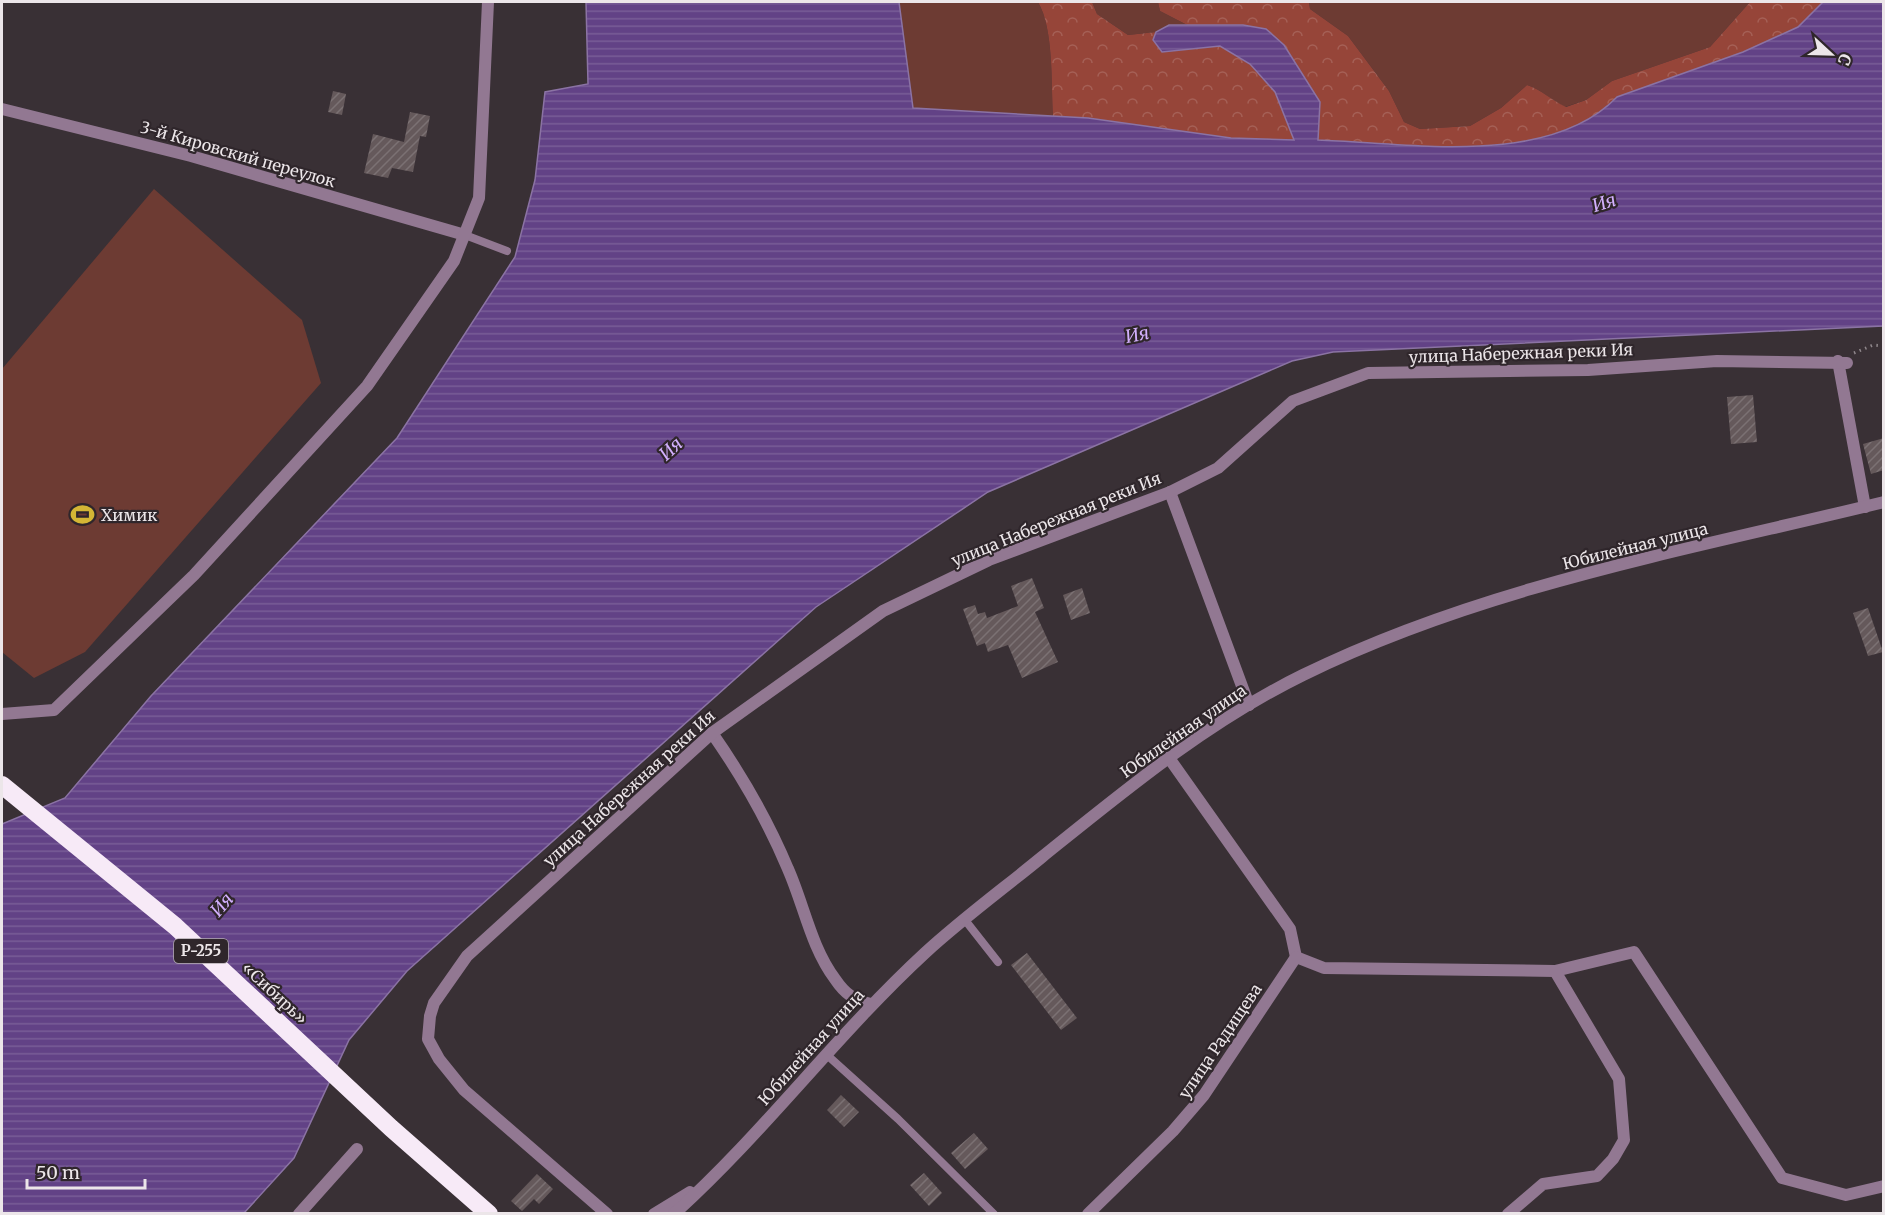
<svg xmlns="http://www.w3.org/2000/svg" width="1885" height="1215" font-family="Merriweather,serif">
  <defs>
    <pattern id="forest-crowns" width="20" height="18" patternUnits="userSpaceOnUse" patternTransform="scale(1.5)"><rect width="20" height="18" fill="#964539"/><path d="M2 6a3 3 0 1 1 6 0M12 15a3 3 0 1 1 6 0" fill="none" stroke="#a56056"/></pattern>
    <pattern id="water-rules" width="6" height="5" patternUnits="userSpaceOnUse" patternTransform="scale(1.5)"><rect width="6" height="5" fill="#624286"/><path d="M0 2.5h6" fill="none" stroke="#795d97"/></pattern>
    <pattern id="building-hatch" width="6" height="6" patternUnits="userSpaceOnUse" patternTransform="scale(1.5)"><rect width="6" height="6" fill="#65595b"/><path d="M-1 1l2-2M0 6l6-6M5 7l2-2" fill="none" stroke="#7b7173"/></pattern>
  </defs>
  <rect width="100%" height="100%" fill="#393035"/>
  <g fill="#6d3b33">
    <path d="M899,2H1038C1054,29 1051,84 1053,116L913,108Z"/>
    <path d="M1092,2H1158L1160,11L1191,27L1169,25L1156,32L1128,35L1097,14Z"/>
    <path d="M1309,2H1750L1710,47L1612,81L1586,100L1565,107C1551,100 1542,90 1527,85L1501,108L1470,126L1420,129L1404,122L1389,91L1348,36L1310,9Z"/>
    <path d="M154,189L302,320L321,383L85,652L34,678L2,652V369Z"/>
  </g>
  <g fill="url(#forest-crowns)">
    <path d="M1038,2H1092L1097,14L1128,35L1156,32L1153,40L1162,52L1220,46L1250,64L1275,92L1294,140L1231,138L1088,118L1053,116C1051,84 1054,29 1038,2Z"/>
    <path d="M1158,2H1309L1310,9L1348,36L1389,91L1404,122L1420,129L1470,126L1501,108L1527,85C1542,90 1551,100 1566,107L1586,100L1612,81L1710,47L1750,2H1823L1798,27L1743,52L1617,97C1547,168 1408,143 1318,140L1320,102L1284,45L1266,29L1243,25L1191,27L1160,11Z"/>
  </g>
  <path fill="url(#water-rules)" stroke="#8b73a4" stroke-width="1.5" d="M586,2H899L913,108L1088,118L1231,138L1294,140L1275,92L1250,64L1220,46L1162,52L1153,40L1156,32L1169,25H1243L1266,29L1284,45L1320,102L1318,140C1408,143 1548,168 1617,97L1743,52L1798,27L1823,2H1883V326L1333,352L1292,361L988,492L816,607L407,971L349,1040L294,1158L244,1213L2,1214V824L65,798L151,696L397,438L515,257L535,180L545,92L588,84Z"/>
  <g fill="url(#building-hatch)">
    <path d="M333,91L346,94L342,115L328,112Z"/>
    <path d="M410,112L430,116L426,137L420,136L413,172L392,168L388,178L364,173L373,134L404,142Z"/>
    <path d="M1753,395L1757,442L1731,444L1727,397Z"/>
    <path d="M1884,438V470L1871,474L1863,444Z"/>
    <path d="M1032,578L1044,608L1035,612L1058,662L1022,678L1008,645L988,652L985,643L977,646L963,609L975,605L978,614L985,612L987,618L1018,606L1011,586Z"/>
    <path d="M1082,588L1090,613L1071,620L1063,595Z"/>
    <path d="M1868,608L1883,652L1868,656L1853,613Z"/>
    <path d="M1027,953L1077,1018L1061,1030L1011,965Z"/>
    <path d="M841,1095L859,1112L844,1127L827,1110Z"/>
    <path d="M974,1133L988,1149L965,1169L951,1153Z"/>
    <path d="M924,1173L942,1193L929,1206L910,1185Z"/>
    <path d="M537,1174L553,1189L539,1204L534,1199L522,1211L511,1201Z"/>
  </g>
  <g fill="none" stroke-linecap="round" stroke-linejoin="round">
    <path stroke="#8f878b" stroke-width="3" stroke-dasharray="1.5 4.5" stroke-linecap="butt" d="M1854,353L1873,345L1884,346"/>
    <g stroke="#927892" stroke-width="8">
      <path d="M465,235L507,251"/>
      <path d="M965,920L998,962"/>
      <path d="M827,1055L898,1119L994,1214"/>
    </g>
    <g stroke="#927892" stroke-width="12">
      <path d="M2,109L191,156L465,235"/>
      <path d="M1838,361L1865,507"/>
      <path d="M1170,492L1249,705"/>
      <path d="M2,714L54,710L194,575L367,386L454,261L479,198L488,2"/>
      <path d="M712,733C742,776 768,821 788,869C804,905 811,947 835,979C845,994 854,1000 871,1004"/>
      <path d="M1169,758L1290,929L1296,957L1324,968L1555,971L1634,952L1782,1178L1846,1195L1884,1186"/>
      <path d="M299,1214L357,1149"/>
      <path d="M607,1214L464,1090L439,1059L428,1039L430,1016L434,1003L467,956L712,733L883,611L989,560L1170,492L1218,468L1293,401L1368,373L1588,370L1717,361L1847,363"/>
      <path d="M654,1214L690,1192"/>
      <path d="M674,1214C764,1133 836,1035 925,953C962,919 1003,889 1042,857C1124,791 1207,722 1303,675C1484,586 1688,550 1884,502"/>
      <path d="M1088,1214L1173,1131L1204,1095L1296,957"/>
      <path d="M1508,1214L1543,1184L1597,1176L1613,1159L1624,1140L1619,1079L1555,971"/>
    </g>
    <path stroke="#f7eaf7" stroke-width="18" d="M2,785L175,926L391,1128L489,1214"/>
  </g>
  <defs>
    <symbol id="stadium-bare" viewBox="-9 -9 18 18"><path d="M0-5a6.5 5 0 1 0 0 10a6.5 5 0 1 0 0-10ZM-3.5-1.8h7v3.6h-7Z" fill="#d4b635" stroke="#2f262b" stroke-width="2.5" paint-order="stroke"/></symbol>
  </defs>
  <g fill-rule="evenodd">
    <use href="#stadium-bare" x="66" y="498" width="33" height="33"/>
  </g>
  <g text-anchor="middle" stroke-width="4.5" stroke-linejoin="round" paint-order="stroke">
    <rect fill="#2f262b" stroke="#b3acb0" stroke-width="1.5" x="174" y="939" width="54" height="24" rx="4.5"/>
    <g font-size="15" font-weight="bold" fill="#ece6e9">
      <text x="201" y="956">Р-255</text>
    </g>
    <g font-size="16" fill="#ece6e9" stroke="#2f262b">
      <text transform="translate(238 154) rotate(16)" y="6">3-й Кировский переулок</text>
      <text transform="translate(1521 353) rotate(-2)" y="6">улица Набережная реки Ия</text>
      <text transform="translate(1056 519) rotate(-22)" y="6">улица Набережная реки Ия</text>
      <text transform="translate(1635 546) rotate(-14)" y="6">Юбилейная улица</text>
      <text transform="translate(1183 731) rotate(-35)" y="6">Юбилейная улица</text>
      <text transform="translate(629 788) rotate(-42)" y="6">улица Набережная реки Ия</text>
      <text transform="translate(275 993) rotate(43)" y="6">«Сибирь»</text>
      <text transform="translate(1220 1041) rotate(-56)" y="6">улица Радищева</text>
      <text transform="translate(811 1047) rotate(-48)" y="6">Юбилейная улица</text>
    </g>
    <g font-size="16" fill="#ece6e9" stroke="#2f262b" text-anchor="start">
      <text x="101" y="521">Химик</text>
    </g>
    <g font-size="18" font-style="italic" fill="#d2b0fd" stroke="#2f262b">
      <text transform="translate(1604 203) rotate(-17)" y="6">Ия</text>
      <text transform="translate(1137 335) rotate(-11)" y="6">Ия</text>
      <text transform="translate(671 449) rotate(-42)" y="6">Ия</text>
      <text transform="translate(222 905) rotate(-49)" y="6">Ия</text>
    </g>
  </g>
  <rect width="1885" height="1215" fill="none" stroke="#ece6e9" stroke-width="6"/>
  <g transform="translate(1831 54) rotate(112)" stroke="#2f262b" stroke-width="4.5" paint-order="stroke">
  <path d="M0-4.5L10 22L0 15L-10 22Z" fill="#ece6e9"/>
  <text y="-9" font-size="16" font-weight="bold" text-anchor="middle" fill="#ece6e9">С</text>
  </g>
  <path d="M27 1179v9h118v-9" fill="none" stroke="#ece6e9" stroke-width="3"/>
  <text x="36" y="1179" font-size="18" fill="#ece6e9" stroke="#2f262b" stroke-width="4.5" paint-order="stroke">50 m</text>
</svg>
